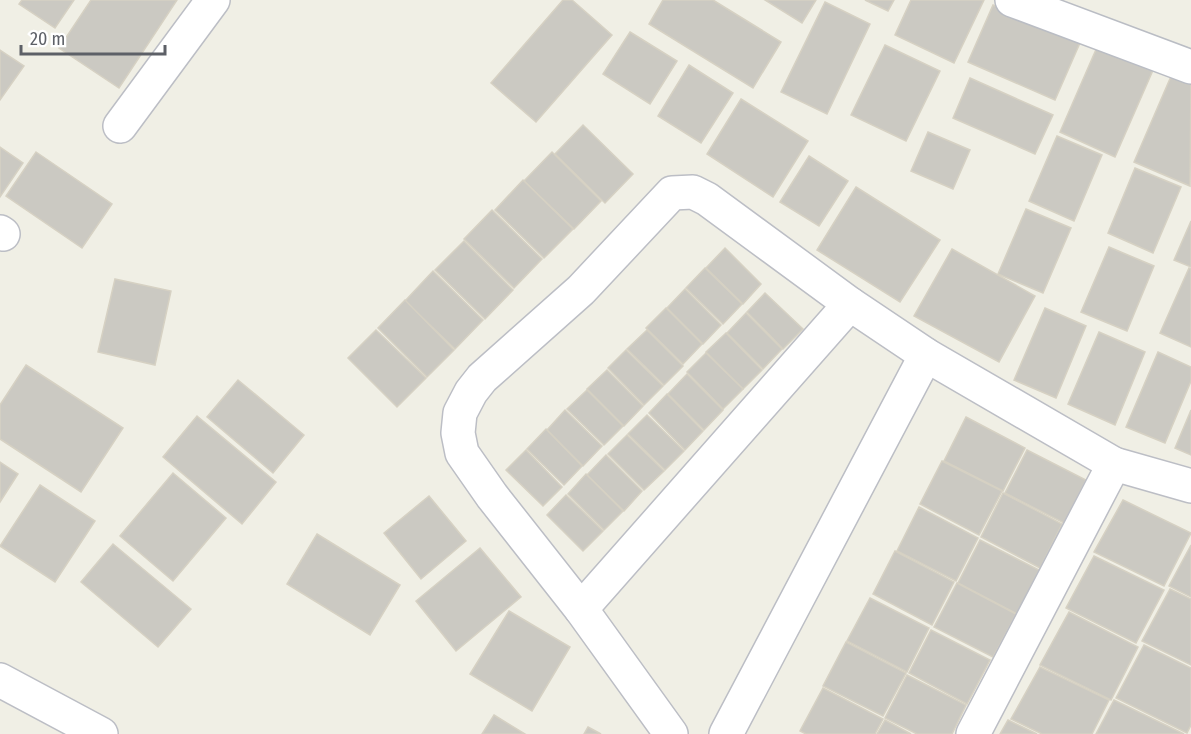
<svg xmlns="http://www.w3.org/2000/svg" width="1191" height="734" font-family="'Fira Sans Condensed',sans-serif">
  <rect width="100%" height="100%" fill="#f0efe5"/>
  <g fill="#cbc9c2" stroke="#d6d1c3" stroke-width="1.5">
    <path d="M22,0H74L55,28L19,4Z"/>
    <path d="M91,0H177L119,88L59,48Z"/>
    <path d="M563,0H572L612,35L536,122L491,83Z"/>
    <path d="M663,0H713L781,42L753,88L649,24Z"/>
    <path d="M765,0H816L802,23Z"/>
    <path d="M865,0H894L888,11Z"/>
    <path d="M911,0H984L954,63L895,35Z"/>
    <path d="M825,2L870,24L827,114L781,92Z"/>
    <path d="M993,5L1080,43L1055,100L968,62Z"/>
    <path d="M630,32L677,61L650,104L603,74Z"/>
    <path d="M885,45L940,71L906,141L851,115Z"/>
    <path d="M1098,45L1154,68L1115,157L1060,132Z"/>
    <path d="M0,50L24,66L0,100Z"/>
    <path d="M689,65L733,93L701,143L658,116Z"/>
    <path d="M1172,74L1191,83L1190,186L1134,162Z"/>
    <path d="M970,78L1053,115L1035,154L953,118Z"/>
    <path d="M741,99L808,141L773,197L707,154Z"/>
    <path d="M583,125L633,174L605,203L555,154Z"/>
    <path d="M928,132L970,150L953,189L911,171Z"/>
    <path d="M1057,136L1102,155L1074,221L1029,201Z"/>
    <path d="M0,147L23,163L0,197Z"/>
    <path d="M36,152L112,204L82,248L6,196Z"/>
    <path d="M552,152L601,201L574,229L524,181Z"/>
    <path d="M809,156L848,181L819,226L780,202Z"/>
    <path d="M1135,168L1181,187L1153,253L1108,233Z"/>
    <path d="M523,180L573,229L544,258L495,210Z"/>
    <path d="M856,187L940,240L900,302L817,250Z"/>
    <path d="M1026,209L1071,228L1043,293L998,274Z"/>
    <path d="M492,210L542,259L514,288L464,239Z"/>
    <path d="M1191,221V267L1174,260Z"/>
    <path d="M464,241L513,290L485,319L435,270Z"/>
    <path d="M1109,247L1154,266L1127,331L1081,312Z"/>
    <path d="M725,248L761,284L743,304L706,268Z"/>
    <path d="M952,249L1035,296L999,362L914,316Z"/>
    <path d="M705,268L742,304L723,324L686,288Z"/>
    <path d="M1189,268L1191,269V347L1160,333Z"/>
    <path d="M433,271L483,320L455,349L405,301Z"/>
    <path d="M115,279L171,291L155,365L98,352Z"/>
    <path d="M685,289L721,325L703,344L667,308Z"/>
    <path d="M765,293L803,329L783,349L747,312Z"/>
    <path d="M405,300L454,350L427,377L378,328Z"/>
    <path d="M666,308L702,344L683,364L646,328Z"/>
    <path d="M1045,308L1086,326L1056,398L1014,380Z"/>
    <path d="M746,313L782,349L763,369L727,333Z"/>
    <path d="M376,330L426,378L397,407L348,358Z"/>
    <path d="M647,330L683,366L664,385L627,349Z"/>
    <path d="M1099,332L1145,352L1115,425L1068,404Z"/>
    <path d="M726,333L762,370L743,389L706,352Z"/>
    <path d="M626,350L663,386L644,405L608,368Z"/>
    <path d="M1158,352L1191,367V381L1165,443L1126,427Z"/>
    <path d="M706,353L743,389L723,409L687,372Z"/>
    <path d="M26,365L123,428L81,492L0,439V405Z"/>
    <path d="M607,370L643,406L624,426L587,389Z"/>
    <path d="M687,374L723,410L704,430L668,394Z"/>
    <path d="M238,380L304,435L273,473L207,417Z"/>
    <path d="M587,390L623,426L604,445L567,409Z"/>
    <path d="M667,394L703,431L685,450L649,413Z"/>
    <path d="M565,410L602,446L583,466L547,430Z"/>
    <path d="M1191,410V455L1175,448Z"/>
    <path d="M647,415L684,451L665,470L628,434Z"/>
    <path d="M197,416L276,482L242,524L163,457Z"/>
    <path d="M966,417L1025,448L1003,491L944,461Z"/>
    <path d="M546,429L582,466L564,485L527,449Z"/>
    <path d="M627,435L664,471L644,490L608,454Z"/>
    <path d="M526,450L562,487L543,506L506,470Z"/>
    <path d="M1027,450L1086,480L1064,523L1005,493Z"/>
    <path d="M606,455L642,491L624,511L587,475Z"/>
    <path d="M942,461L1002,491L979,535L920,504Z"/>
    <path d="M0,462L18,474L0,502Z"/>
    <path d="M173,473L226,518L173,581L120,536Z"/>
    <path d="M586,474L623,511L604,530L568,494Z"/>
    <path d="M40,485L95,521L55,582L0,546Z"/>
    <path d="M1003,493L1062,524L1040,568L981,537Z"/>
    <path d="M566,495L603,531L583,551L547,515Z"/>
    <path d="M429,496L466,541L421,579L384,533Z"/>
    <path d="M1123,500L1191,533L1164,586L1094,552Z"/>
    <path d="M919,507L978,538L956,581L897,551Z"/>
    <path d="M317,534L400,585L370,635L287,584Z"/>
    <path d="M980,540L1039,570L1017,614L958,583Z"/>
    <path d="M113,544L191,609L158,647L81,582Z"/>
    <path d="M1191,545V597L1169,586Z"/>
    <path d="M480,548L521,597L456,651L416,601Z"/>
    <path d="M895,551L954,582L932,625L873,594Z"/>
    <path d="M1094,556L1164,590L1136,643L1066,608Z"/>
    <path d="M957,583L1016,614L993,657L934,627Z"/>
    <path d="M1170,589L1191,599V665L1142,641Z"/>
    <path d="M870,598L929,628L907,672L847,641Z"/>
    <path d="M509,611L570,647L532,711L470,674Z"/>
    <path d="M1069,612L1138,647L1111,700L1040,665Z"/>
    <path d="M931,630L990,660L967,704L909,673Z"/>
    <path d="M846,642L906,673L883,716L823,686Z"/>
    <path d="M1144,645L1191,668V725L1187,733L1116,698Z"/>
    <path d="M1040,667L1109,700L1092,734H1042L1011,719Z"/>
    <path d="M907,675L966,705L952,734H917L885,718Z"/>
    <path d="M823,688L883,719L875,734H806L800,731Z"/>
    <path d="M1114,700L1184,734H1096Z"/>
    <path d="M494,715L525,734H482Z"/>
    <path d="M885,720L911,734H877Z"/>
    <path d="M1008,720L1037,734H1000Z"/>
    <path d="M588,727L601,734H584Z"/>
  </g>
  <g fill="none" stroke-linecap="round" stroke-linejoin="round">
    <defs>
      <g id="street">
        <path d="M120,126L213,0"/>
        <path d="M0,232L3,234"/>
        <path d="M581,609L850,304"/>
        <path d="M0,680L101,734"/>
        <path d="M671,734L581,609L492,496L462,453L458,433L460,413L471,392L482,378L581,290L672,193L693,192L707,199L850,304L926,355L1114,464L1191,486"/>
        <path d="M726,734L926,355"/>
        <path d="M973,734L1114,464"/>
      </g>
      <path id="secondary" d="M1012,0L1191,67"/>
    </defs>
    <use href="#street" stroke="#bcbec5" stroke-width="36"/>
    <use href="#secondary" stroke="#babdc4" stroke-width="36"/>
    <use href="#street" stroke="#fff" stroke-width="33"/>
    <use href="#secondary" stroke="#fff" stroke-width="33"/>
  </g>
  <path d="M21 45v9h144v-9" fill="none" stroke="#5d6067" stroke-width="3"/>
  <text x="30" y="45" font-size="18" fill="#5d6067" stroke="#ffffff" stroke-width="4.5" paint-order="stroke">20 m</text>
</svg>
